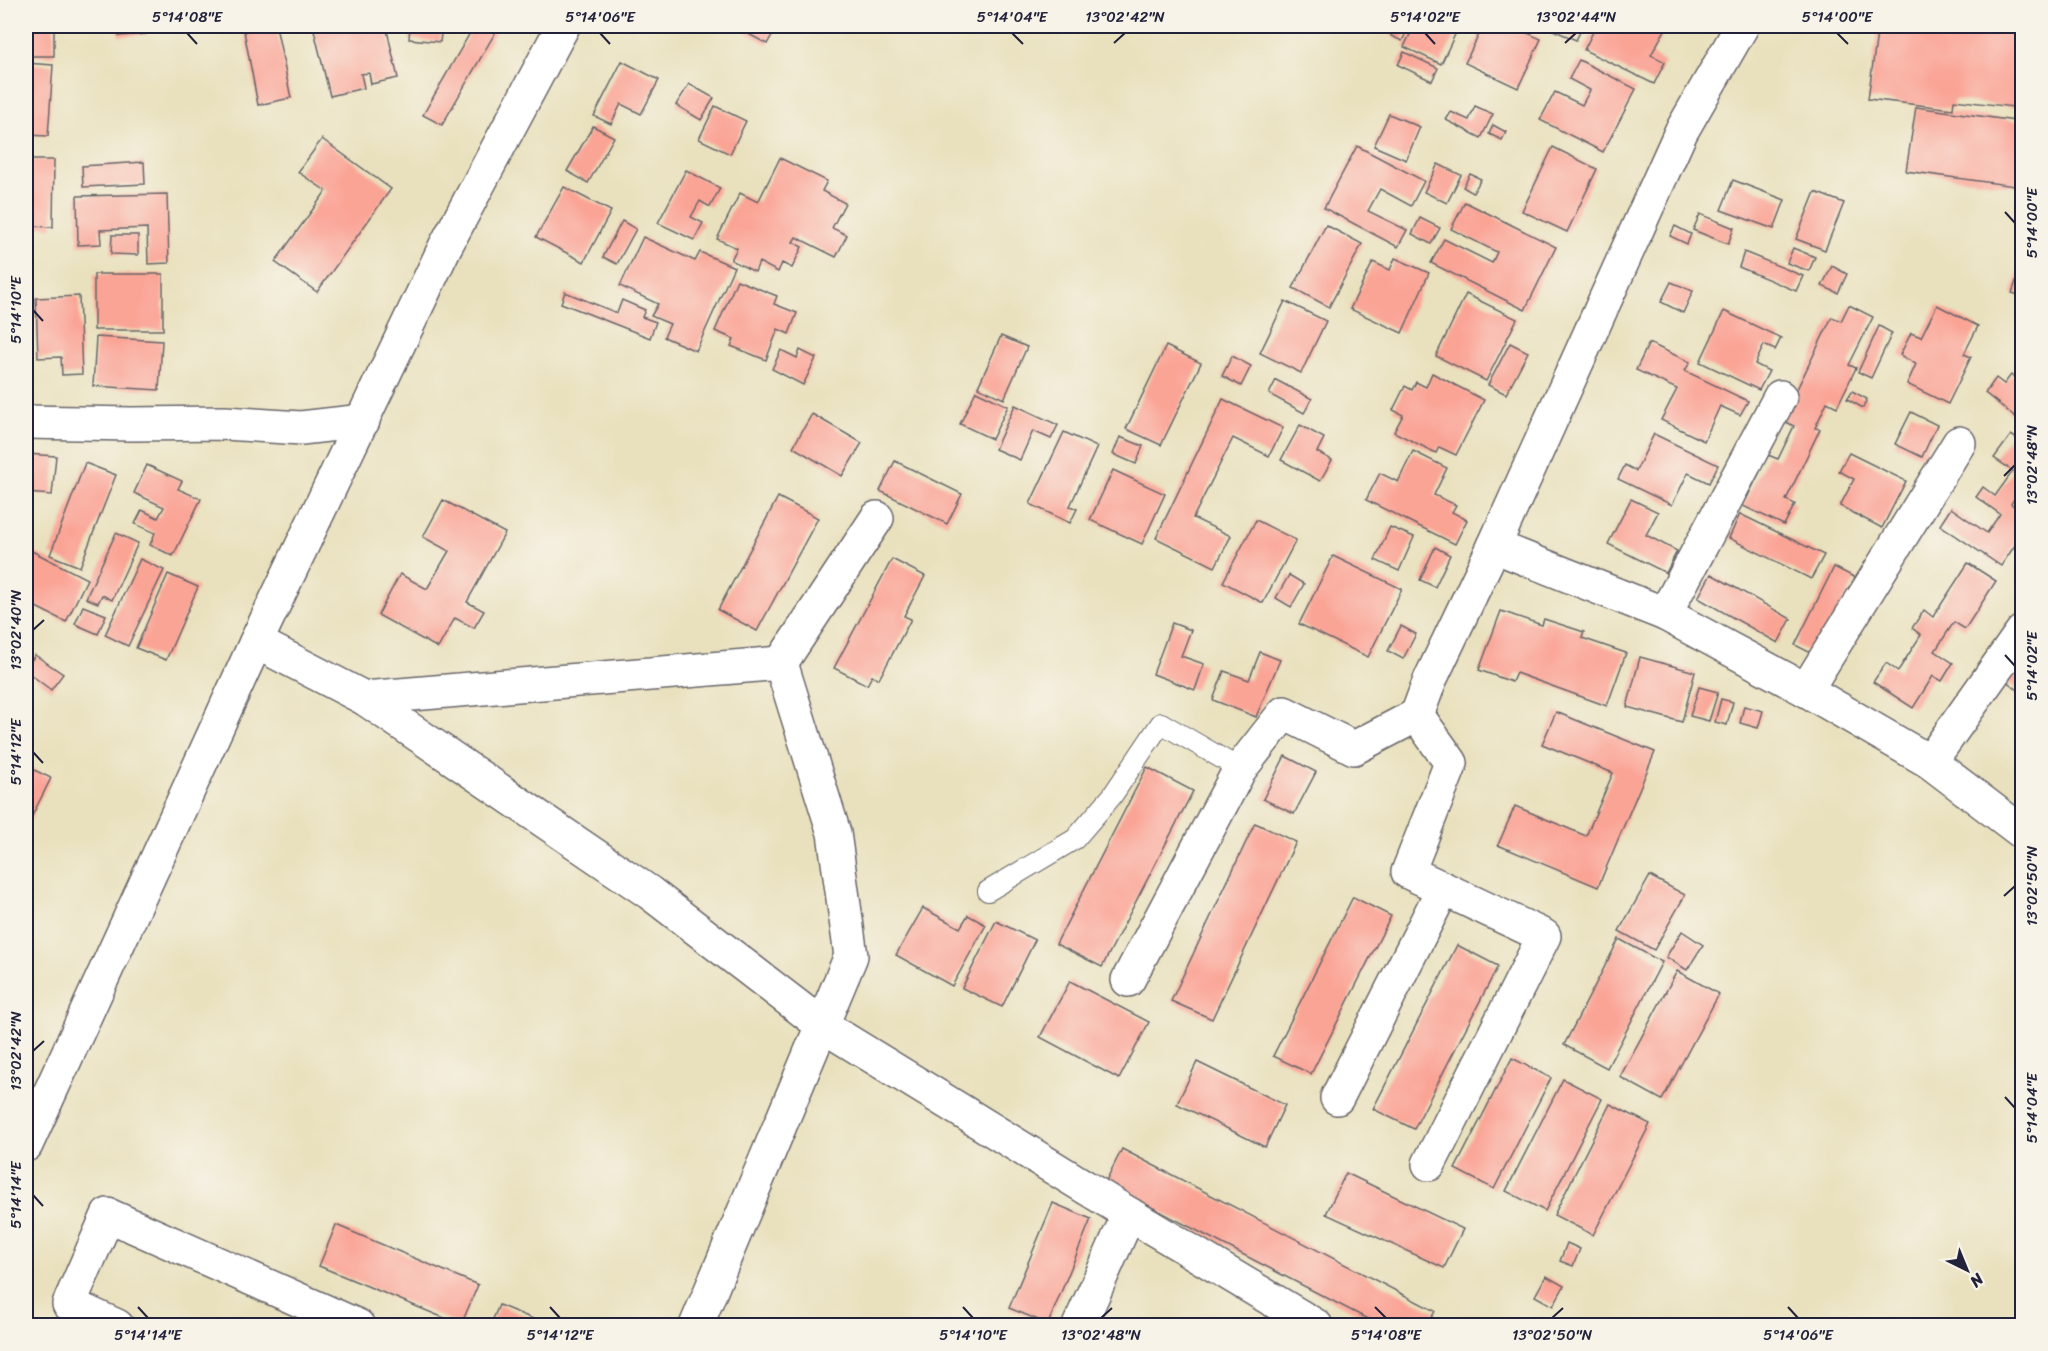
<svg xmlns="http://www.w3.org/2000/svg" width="2048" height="1351" font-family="Sriracha,sans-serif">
  <rect width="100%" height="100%" fill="#f7f3e8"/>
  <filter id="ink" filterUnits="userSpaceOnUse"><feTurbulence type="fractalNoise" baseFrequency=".0167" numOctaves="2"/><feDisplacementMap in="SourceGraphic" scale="12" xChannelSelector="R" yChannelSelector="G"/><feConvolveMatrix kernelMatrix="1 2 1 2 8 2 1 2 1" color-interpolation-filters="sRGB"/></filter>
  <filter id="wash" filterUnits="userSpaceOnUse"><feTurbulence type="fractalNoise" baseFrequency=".008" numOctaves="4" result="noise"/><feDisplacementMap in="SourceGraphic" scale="24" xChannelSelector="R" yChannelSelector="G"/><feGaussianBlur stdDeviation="1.35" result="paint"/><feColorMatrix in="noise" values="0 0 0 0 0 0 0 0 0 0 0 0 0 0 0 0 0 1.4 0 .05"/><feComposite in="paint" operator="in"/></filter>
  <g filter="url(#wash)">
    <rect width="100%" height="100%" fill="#e9e1be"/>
    <g id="blocks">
      <g fill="#faa496">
        <rect x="26" y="26" width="28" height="30"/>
        <path d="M118,26H146V34L119,36Z"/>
        <path d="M276,26L291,98L258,105L244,31Z"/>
        <path d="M331,26H386L398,78L371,84L369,73L361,74L364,88L330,96L314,30Z"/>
        <path d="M410,26H442L440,42L409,39Z"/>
        <path d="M474,26H499L442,125L423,115Z"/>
        <path d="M734,26H777L767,44Z"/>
        <path d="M1396,26H1409L1402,41L1391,36Z"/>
        <path d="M1414,26H1459L1441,64L1404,47Z"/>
        <path d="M1483,26H1512L1541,39L1518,88L1465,63Z"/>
        <path d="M1544,26H1583L1576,40Z"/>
        <path d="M1596,26H1656L1665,30L1651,55L1665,62L1654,84L1584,50Z"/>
        <path d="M1878,26H2022V108L1954,100L1953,109L1868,99Z"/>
        <path d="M1404,52L1438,68L1432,81L1398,65Z"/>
        <path d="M1579,60L1636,89L1603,152L1540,120L1555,92L1582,105L1590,90L1569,79Z"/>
        <path d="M622,61L659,80L641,114L621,104L611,124L594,116Z"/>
        <path d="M26,63L53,65L48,136L26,135Z"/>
        <path d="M689,84L714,98L701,120L676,105Z"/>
        <path d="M715,106L746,121L730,154L699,139Z"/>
        <path d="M1475,106L1493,114L1481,138L1446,120L1451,112L1469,120Z"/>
        <path d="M1916,107L2022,122V187L1906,171Z"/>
        <path d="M1389,114L1420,127L1406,160L1374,146Z"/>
        <path d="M1493,125L1506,132L1502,140L1489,134Z"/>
        <path d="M593,126L614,137L588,183L567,171Z"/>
        <path d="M322,139L391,189L317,292L275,262L326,191L298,172Z"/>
        <path d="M1357,146L1424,181L1411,206L1380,189L1368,211L1407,230L1398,247L1324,208Z"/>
        <path d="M1553,147L1597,169L1567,232L1522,211Z"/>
        <path d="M780,158L827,181L822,191L845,203L832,228L847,235L836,257L796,237L793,242L802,247L792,268L782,263L778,272L759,262L755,272L731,260L737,248L717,239L740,193L758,202Z"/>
        <path d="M26,160H54L53,227L26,226Z"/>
        <path d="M144,162L145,184L83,187L82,166Z"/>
        <path d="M1438,164L1461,175L1447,203L1424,192Z"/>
        <path d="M686,170L720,188L710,207L700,201L691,217L703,223L694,240L658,223Z"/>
        <path d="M1470,174L1481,179L1473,193L1463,187Z"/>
        <path d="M1733,180L1785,200L1774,229L1721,210Z"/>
        <path d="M564,187L611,211L584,262L536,237Z"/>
        <path d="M1815,192L1844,203L1825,250L1796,239Z"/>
        <path d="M167,194L169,263L148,264L147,228L100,230L101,244L78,245L77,196Z"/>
        <path d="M1465,202L1556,247L1525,310L1431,263L1444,239L1492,263L1497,252L1451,229Z"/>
        <path d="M1700,214L1734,228L1728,244L1693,230Z"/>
        <path d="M1420,218L1440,228L1431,244L1412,234Z"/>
        <path d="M622,221L636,229L617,264L603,257Z"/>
        <path d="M1326,225L1362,244L1329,307L1293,288Z"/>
        <path d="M1675,226L1691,234L1687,244L1670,236Z"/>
        <path d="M112,235H138V255L111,254Z"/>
        <path d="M643,237L695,261L700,252L734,267L696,351L664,337L670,324L651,316L658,304L620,286Z"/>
        <path d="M1793,248L1815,257L1809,271L1787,263Z"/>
        <path d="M1744,252L1803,276L1796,291L1739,267Z"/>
        <path d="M1395,258L1429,273L1402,333L1350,309L1373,262L1390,270Z"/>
        <path d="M2022,264V296L2012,293Z"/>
        <path d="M1832,266L1847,274L1838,293L1822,286Z"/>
        <rect x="94" y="274" width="69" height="56"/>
        <path d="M737,280L777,296L774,304L797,313L789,334L778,329L766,360L731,346L734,339L715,331Z"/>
        <path d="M1671,282L1693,291L1683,313L1661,302Z"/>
        <path d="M565,292L617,313L622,300L645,310L642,317L656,322L650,338L561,303Z"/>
        <path d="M1466,294L1517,319L1486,381L1436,356Z"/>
        <path d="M79,296L82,374L62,375L61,357L38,358L36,298Z"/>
        <path d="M1285,301L1326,321L1301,373L1260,353Z"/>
        <path d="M1849,305L1873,317L1849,365L1856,368L1837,407L1827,402L1815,428L1820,429L1786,500L1795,504L1784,525L1743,506L1768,455L1778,459L1794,426L1782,420L1832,317L1841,321Z"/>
        <path d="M1937,305L1978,326L1964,354L1971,357L1948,404L1907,384L1916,364L1900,355L1911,333L1921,337Z"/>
        <path d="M1724,311L1781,338L1775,350L1764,345L1755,364L1769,371L1759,390L1700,362Z"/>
        <path d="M1879,326L1892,333L1871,378L1858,372Z"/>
        <path d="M1001,336L1027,347L1004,399L978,387Z"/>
        <path d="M96,337L162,341L159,390L93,386Z"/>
        <path d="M1510,343L1528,352L1506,394L1488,385Z"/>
        <path d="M1649,343L1690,362L1685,371L1748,401L1740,415L1720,406L1704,441L1661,420L1677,389L1636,370Z"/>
        <path d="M1166,346L1201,363L1161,445L1126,429Z"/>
        <path d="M781,350L797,358L800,350L816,358L803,385L772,369Z"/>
        <path d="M1232,356L1251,366L1241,386L1222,376Z"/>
        <path d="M1432,373L1484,400L1456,455L1439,447L1436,453L1394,432L1403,415L1393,410L1405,386L1412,390L1416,382L1426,387Z"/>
        <path d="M2011,375L2022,383V422L1985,393L1996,378L2004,384Z"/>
        <path d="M1276,380L1312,399L1304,413L1269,394Z"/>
        <path d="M976,391L1008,406L992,439L960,424Z"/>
        <path d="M1852,391L1867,399L1863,408L1847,399Z"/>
        <path d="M1223,399L1283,428L1269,456L1233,438L1193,518L1231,536L1215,567L1156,538Z"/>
        <path d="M1015,405L1058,425L1051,439L1033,431L1020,460L995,449Z"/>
        <path d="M1911,412L1937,425L1922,457L1895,444Z"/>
        <path d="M812,414L862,443L842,476L793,447Z"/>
        <path d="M1300,425L1324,438L1317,452L1332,460L1320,481L1281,460Z"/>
        <path d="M1064,432L1097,447L1070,506L1077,509L1070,523L1030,504Z"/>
        <path d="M1654,434L1718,465L1709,483L1688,473L1672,505L1618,479L1625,465L1636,471Z"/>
        <path d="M2011,435L2022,442V491L2020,489L2011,504L2022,512V535L2001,566L1940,525L1951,508L1987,533L2000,514L1976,497L1983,487L1995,496L2013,471L1994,458Z"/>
        <path d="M1120,437L1143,446L1136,464L1113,454Z"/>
        <path d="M1413,451L1447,468L1434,495L1456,505L1452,512L1467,520L1455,544L1366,500L1380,473L1398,482Z"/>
        <path d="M1849,453L1906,481L1882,528L1840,506L1854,479L1839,471Z"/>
        <path d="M26,454L56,456L52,495L26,493Z"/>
        <path d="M895,461L962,494L947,524L880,491Z"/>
        <path d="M85,463L116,475L80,567L50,555Z"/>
        <path d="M147,465L182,481L178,489L201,499L173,556L150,545L155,533L135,524L142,510L158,518L164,507L134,493Z"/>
        <path d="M1113,470L1165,494L1142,544L1090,520Z"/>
        <path d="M778,497L818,518L757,631L718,610Z"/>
        <path d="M1631,499L1658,512L1646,535L1677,551L1666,573L1608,544Z"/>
        <path d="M443,500L505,533L467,602L484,611L474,628L455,618L438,648L378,615L400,574L427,589L449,551L423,537Z"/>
        <path d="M1740,514L1824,555L1811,579L1729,538Z"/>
        <path d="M1256,520L1296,540L1263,603L1223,582Z"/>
        <path d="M1390,527L1414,537L1399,571L1375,560Z"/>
        <path d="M116,533L138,543L112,600L102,595L98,603L86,598Z"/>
        <path d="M1435,547L1450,555L1435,587L1420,580Z"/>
        <path d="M26,548L87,579L66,622L26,602Z"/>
        <path d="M1333,556L1402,589L1368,657L1299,624Z"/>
        <path d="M140,559L164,570L128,646L105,635Z"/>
        <path d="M892,559L925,576L904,616L911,619L879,679L872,676L867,685L834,668Z"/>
        <path d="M1968,563L1996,581L1965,629L1954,622L1935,651L1953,663L1942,681L1933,676L1913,708L1873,682L1886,663L1898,671L1921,635L1912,628L1924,610L1933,617Z"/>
        <path d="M1834,567L1856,578L1817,656L1795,645Z"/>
        <path d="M168,574L198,587L166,660L136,648Z"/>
        <path d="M1711,574L1791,619L1778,643L1698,598Z"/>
        <path d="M1289,575L1304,584L1291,607L1276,598Z"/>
        <path d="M83,606L106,615L98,634L75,624Z"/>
        <path d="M1501,611L1542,625L1544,619L1584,632L1582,638L1626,653L1607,706L1516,673L1512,682L1479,670Z"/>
        <path d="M1172,623L1191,630L1181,656L1204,664L1195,690L1153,674Z"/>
        <path d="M1401,626L1416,634L1403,659L1388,651Z"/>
        <path d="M2022,646V693L2001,677Z"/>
        <path d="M1260,652L1280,660L1256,717L1213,700L1224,671L1249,680Z"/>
        <path d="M35,655L63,674L51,690L26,671V668Z"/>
        <path d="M1640,657L1695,672L1682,722L1627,707Z"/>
        <path d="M1699,687L1718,692L1709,721L1690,716Z"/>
        <path d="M1721,699L1733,702L1727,725L1715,722Z"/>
        <path d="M1744,706L1763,711L1758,728L1740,723Z"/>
        <path d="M1556,712L1655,752L1598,887L1498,845L1515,806L1586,836L1613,773L1542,744Z"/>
        <path d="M1285,756L1316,772L1294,814L1263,799Z"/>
        <path d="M26,766L51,778L26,828Z"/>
        <path d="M1147,767L1193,791L1102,967L1056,944Z"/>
        <path d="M1255,823L1296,842L1212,1019L1171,1001Z"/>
        <path d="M1650,876L1685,895L1654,950L1619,931Z"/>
        <path d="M1353,897L1391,916L1311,1074L1273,1056Z"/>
        <path d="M923,908L960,928L968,915L986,925L952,986L896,955Z"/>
        <path d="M996,921L1035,940L1002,1007L962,988Z"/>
        <path d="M1682,931L1703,945L1687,970L1666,957Z"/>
        <path d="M1619,939L1662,962L1607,1068L1564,1045Z"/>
        <path d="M1457,945L1498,966L1414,1129L1373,1109Z"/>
        <path d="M1677,971L1719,994L1662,1100L1620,1077Z"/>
        <path d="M1070,981L1149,1022L1119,1079L1040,1037Z"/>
        <path d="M1512,1058L1551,1078L1494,1189L1455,1169Z"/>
        <path d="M1197,1062L1285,1105L1265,1147L1177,1104Z"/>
        <path d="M1563,1079L1602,1099L1545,1211L1506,1191Z"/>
        <path d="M1610,1104L1650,1124L1593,1235L1554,1215Z"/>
        <path d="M1122,1149L1435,1311L1427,1326H1381L1105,1183Z"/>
        <path d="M1346,1173L1463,1229L1444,1268L1326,1214Z"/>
        <path d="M1053,1203L1091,1219L1048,1324L1009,1308Z"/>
        <path d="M336,1225L478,1285L461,1325L319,1266Z"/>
        <path d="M1567,1243L1580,1249L1573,1266L1560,1261Z"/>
        <path d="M1546,1276L1564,1286L1553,1306L1535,1296Z"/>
        <path d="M499,1305L548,1325V1326H490Z"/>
      </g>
    </g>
  </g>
  <g filter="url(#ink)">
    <use href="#blocks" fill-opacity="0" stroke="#686569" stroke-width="1.5"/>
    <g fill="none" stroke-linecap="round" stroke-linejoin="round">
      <defs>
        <path id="service" d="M988,891L1075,839L1112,796L1161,723L1240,769"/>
        <g id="minor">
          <path d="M1742,26L1681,132L1494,546L1665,614L1806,690L1930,762L2022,832"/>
          <path d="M26,422L131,424L225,423L301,428L363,421"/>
          <path d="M1665,614L1780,397"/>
          <path d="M256,642L364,698L650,893L823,1026L1129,1214L1316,1326"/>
          <path d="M1806,690L1959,443"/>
          <path d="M364,698L781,663L877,518"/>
          <path d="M1930,762L2022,632"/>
          <path d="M1128,980L1240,769L1284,713L1354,748L1417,715"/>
          <path d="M1337,1098L1443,889"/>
          <path d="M26,1145L256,642L445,247L563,26"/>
          <path d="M1429,1164L1544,936L1408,872L1451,763L1417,715L1430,680L1494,546"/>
          <path d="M117,1326L69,1304L108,1215L358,1326"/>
          <path d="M696,1326L851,956L834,833L781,663"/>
          <path d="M1079,1326L1129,1214"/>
        </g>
      </defs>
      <use href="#service" stroke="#686569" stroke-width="22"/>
      <use href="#minor" stroke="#686569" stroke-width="36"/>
      <use href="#service" stroke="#fff" stroke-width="20"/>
      <use href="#minor" stroke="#fff" stroke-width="33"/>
    </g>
  </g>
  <path fill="none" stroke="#22223b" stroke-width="2" d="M187,33L197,44M600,33L610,44M1012,33L1023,44M1425,33L1435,44M1837,33L1848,44M1114,43L1125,33M1565,43L1576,33M2005,212L2015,223M33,310L43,321M2004,476L2015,465M33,630L44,620M2005,655L2015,666M33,752L43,763M2004,896L2015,886M33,1051L44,1041M2005,1097L2015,1108M33,1195L43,1206M138,1307L148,1318M550,1307L560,1318M963,1307L973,1318M1375,1307L1386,1318M1788,1307L1798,1318M1101,1318L1112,1308M1552,1318L1563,1308"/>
  <rect width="2048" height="1351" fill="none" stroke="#f7f3e8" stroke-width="66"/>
  <g transform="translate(1967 1270) rotate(137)" stroke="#f7f3e8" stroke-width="4.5" paint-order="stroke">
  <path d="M0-4.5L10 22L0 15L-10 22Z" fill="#22223b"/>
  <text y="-9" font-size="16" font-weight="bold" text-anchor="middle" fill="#22223b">N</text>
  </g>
  <rect x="33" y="33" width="1982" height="1285" fill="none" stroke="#22223b" stroke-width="2"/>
  <g font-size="15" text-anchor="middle" fill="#22223b">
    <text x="187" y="22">5°14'08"E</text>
    <text x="600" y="22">5°14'06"E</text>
    <text x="1012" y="22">5°14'04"E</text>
    <text x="1125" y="22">13°02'42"N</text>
    <text x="1425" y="22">5°14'02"E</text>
    <text x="1576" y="22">13°02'44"N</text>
    <text x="1837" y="22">5°14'00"E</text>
    <text transform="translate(2032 223) rotate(-90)" y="5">5°14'00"E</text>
    <text transform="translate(16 310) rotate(-90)" y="5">5°14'10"E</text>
    <text transform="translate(2032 465) rotate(-90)" y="5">13°02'48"N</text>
    <text transform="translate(16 630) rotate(-90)" y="5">13°02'40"N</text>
    <text transform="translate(2032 666) rotate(-90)" y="5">5°14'02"E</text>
    <text transform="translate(16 752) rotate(-90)" y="5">5°14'12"E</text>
    <text transform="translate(2032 886) rotate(-90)" y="5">13°02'50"N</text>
    <text transform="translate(16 1051) rotate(-90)" y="5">13°02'42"N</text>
    <text transform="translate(2032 1108) rotate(-90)" y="5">5°14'04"E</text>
    <text transform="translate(16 1195) rotate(-90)" y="5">5°14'14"E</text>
    <text x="148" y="1340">5°14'14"E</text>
    <text x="560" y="1340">5°14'12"E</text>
    <text x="973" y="1340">5°14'10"E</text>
    <text x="1101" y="1340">13°02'48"N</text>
    <text x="1386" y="1340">5°14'08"E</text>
    <text x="1552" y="1340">13°02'50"N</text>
    <text x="1798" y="1340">5°14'06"E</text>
  </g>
</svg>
